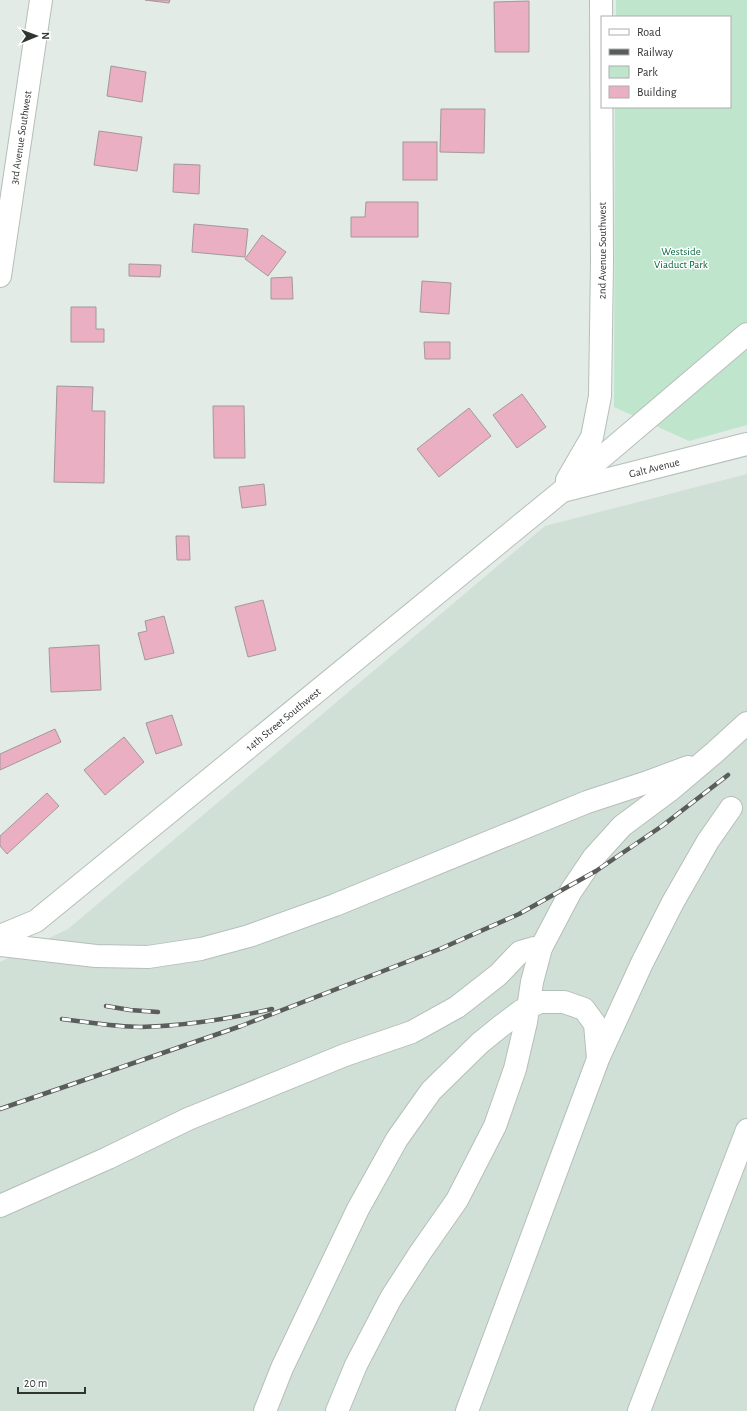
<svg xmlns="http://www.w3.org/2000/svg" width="747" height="1411" font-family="'Alegreya Sans',sans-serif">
  <rect width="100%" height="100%" fill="#e2ebe5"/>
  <path fill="#d0e0d7" d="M747,474V1411H0V962L68,929L545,526Z"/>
  <path fill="#bfe5cd" d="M616,0H747V425L689,441L614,407L615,107H730V17H616Z"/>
  <g fill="#eaafc2" stroke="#a3989b">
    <path d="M145,0H170L169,3Z"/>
    <path d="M529,1V52H495L494,2Z"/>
    <path d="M111,66L146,72L142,102L107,96Z"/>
    <path d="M441,109H485L484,153L440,152Z"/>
    <path d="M99,131L142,137L137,171L94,165Z"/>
    <rect x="403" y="142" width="34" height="38"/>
    <path d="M174,164L200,165L199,194L173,192Z"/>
    <path d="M366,202H418V237H351V217H365Z"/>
    <path d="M194,224L248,229L245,257L192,252Z"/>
    <path d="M262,235L286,252L268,276L245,259Z"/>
    <path d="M129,264L161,265L160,277L129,276Z"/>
    <path d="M292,277L293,299H271V278Z"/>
    <path d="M422,281L451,283L449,314L420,312Z"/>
    <path d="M71,307H96V329H104V342H71Z"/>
    <path d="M424,342H450V359H425Z"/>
    <path d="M57,386L93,387L92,411H105L104,483L54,482Z"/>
    <path d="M522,394L546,427L517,448L493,415Z"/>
    <path d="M213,406H244L245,458H214Z"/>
    <path d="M469,408L491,436L439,477L417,449Z"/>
    <path d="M264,484L266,505L242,508L239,487Z"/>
    <path d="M176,536H189L190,560H177Z"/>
    <path d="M263,600L276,650L248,657L235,607Z"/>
    <path d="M164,616L174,653L145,660L138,633L147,631L145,621Z"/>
    <path d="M99,645L101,690L51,692L49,648Z"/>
    <path d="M172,715L182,745L156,754L146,723Z"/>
    <path d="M55,729L61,742L0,770V754Z"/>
    <path d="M124,737L144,762L105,795L84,770Z"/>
    <path d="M47,793L59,806L7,854L0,846V836Z"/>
  </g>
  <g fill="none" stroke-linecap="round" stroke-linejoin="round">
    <defs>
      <g id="minor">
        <path id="s1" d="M0,276L41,0"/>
        <path id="s2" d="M567,480L592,437L600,396L602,263L601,0"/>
        <path id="s3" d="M566,490L747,444"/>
        <path id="s4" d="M0,936L36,921L561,492L747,334"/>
        <path d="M0,945L96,956L148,957L201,949L249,936L335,905L587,802L645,783L688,767"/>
        <path d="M0,1206L108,1158L188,1119L345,1055L412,1032L457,1007L498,975L520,952L534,948H541"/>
        <path d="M265,1411L282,1368L358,1209L397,1139L431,1091L480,1043L501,1026L521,1011L540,1002H564L584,1009L595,1024L598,1058"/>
        <path d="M337,1411L356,1365L391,1298L420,1253L457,1200L495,1126L515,1069L526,1022L532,982L541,948L571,891L594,857L622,826L669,791L714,753L747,723"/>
        <path d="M467,1411L598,1059L642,963L673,902L708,841L731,808"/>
        <path d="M639,1411L747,1130"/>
      </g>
    </defs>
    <use href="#minor" stroke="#b5bfb9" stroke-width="24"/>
    <use href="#minor" stroke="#fff" stroke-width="22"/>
    <defs>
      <g id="rail">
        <path d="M106,1006L130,1010L158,1012"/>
        <path d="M62,1019C88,1022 114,1027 141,1027C185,1026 229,1019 272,1009"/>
        <path d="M0,1109L241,1026L440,949L519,914L596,871L662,826L728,775"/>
      </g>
    </defs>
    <use href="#rail" stroke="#595e5a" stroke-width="4.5"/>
    <use href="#rail" stroke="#fff" stroke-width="3" stroke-dasharray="9" stroke-linecap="butt"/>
  </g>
  <g text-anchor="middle" stroke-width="3" stroke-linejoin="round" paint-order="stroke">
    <g font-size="11" fill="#313532" stroke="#fff">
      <text dy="4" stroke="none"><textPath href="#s1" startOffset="140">3rd Avenue Southwest</textPath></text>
      <text dy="4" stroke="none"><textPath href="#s2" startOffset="237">2nd Avenue Southwest</textPath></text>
      <text dy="4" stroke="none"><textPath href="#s3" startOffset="91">Galt Avenue</textPath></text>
      <text dy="4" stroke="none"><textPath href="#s4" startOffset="358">14th Street Southwest</textPath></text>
    </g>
    <g font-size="11" fill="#06653e" stroke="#fff">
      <text x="681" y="255">Westside<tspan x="681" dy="13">Viaduct Park</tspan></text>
    </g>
  </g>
  <rect x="601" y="16" width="130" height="92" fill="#ffffff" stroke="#adaead"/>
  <rect x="609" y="29" width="20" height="6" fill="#ffffff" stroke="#adaead"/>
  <text x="637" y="36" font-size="12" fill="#313532">Road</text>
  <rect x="609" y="49" width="20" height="6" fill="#595e5a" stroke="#adaead"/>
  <text x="637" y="56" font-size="12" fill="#313532">Railway</text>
  <rect x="609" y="66" width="20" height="12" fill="#bfe5cd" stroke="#adaead"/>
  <text x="637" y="76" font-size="12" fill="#313532">Park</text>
  <rect x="609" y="86" width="20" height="12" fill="#eaafc2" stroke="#adaead"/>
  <text x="637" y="96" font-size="12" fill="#313532">Building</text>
  <g transform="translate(36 36) rotate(89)" stroke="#ffffff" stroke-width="3" paint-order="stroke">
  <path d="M0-3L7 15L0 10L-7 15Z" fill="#313532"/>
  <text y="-6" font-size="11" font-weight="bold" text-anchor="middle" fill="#313532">N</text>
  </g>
  <path d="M18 1387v6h67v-6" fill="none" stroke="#313532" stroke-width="2"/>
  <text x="24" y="1387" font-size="12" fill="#313532" stroke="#ffffff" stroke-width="3" paint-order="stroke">20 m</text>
</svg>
